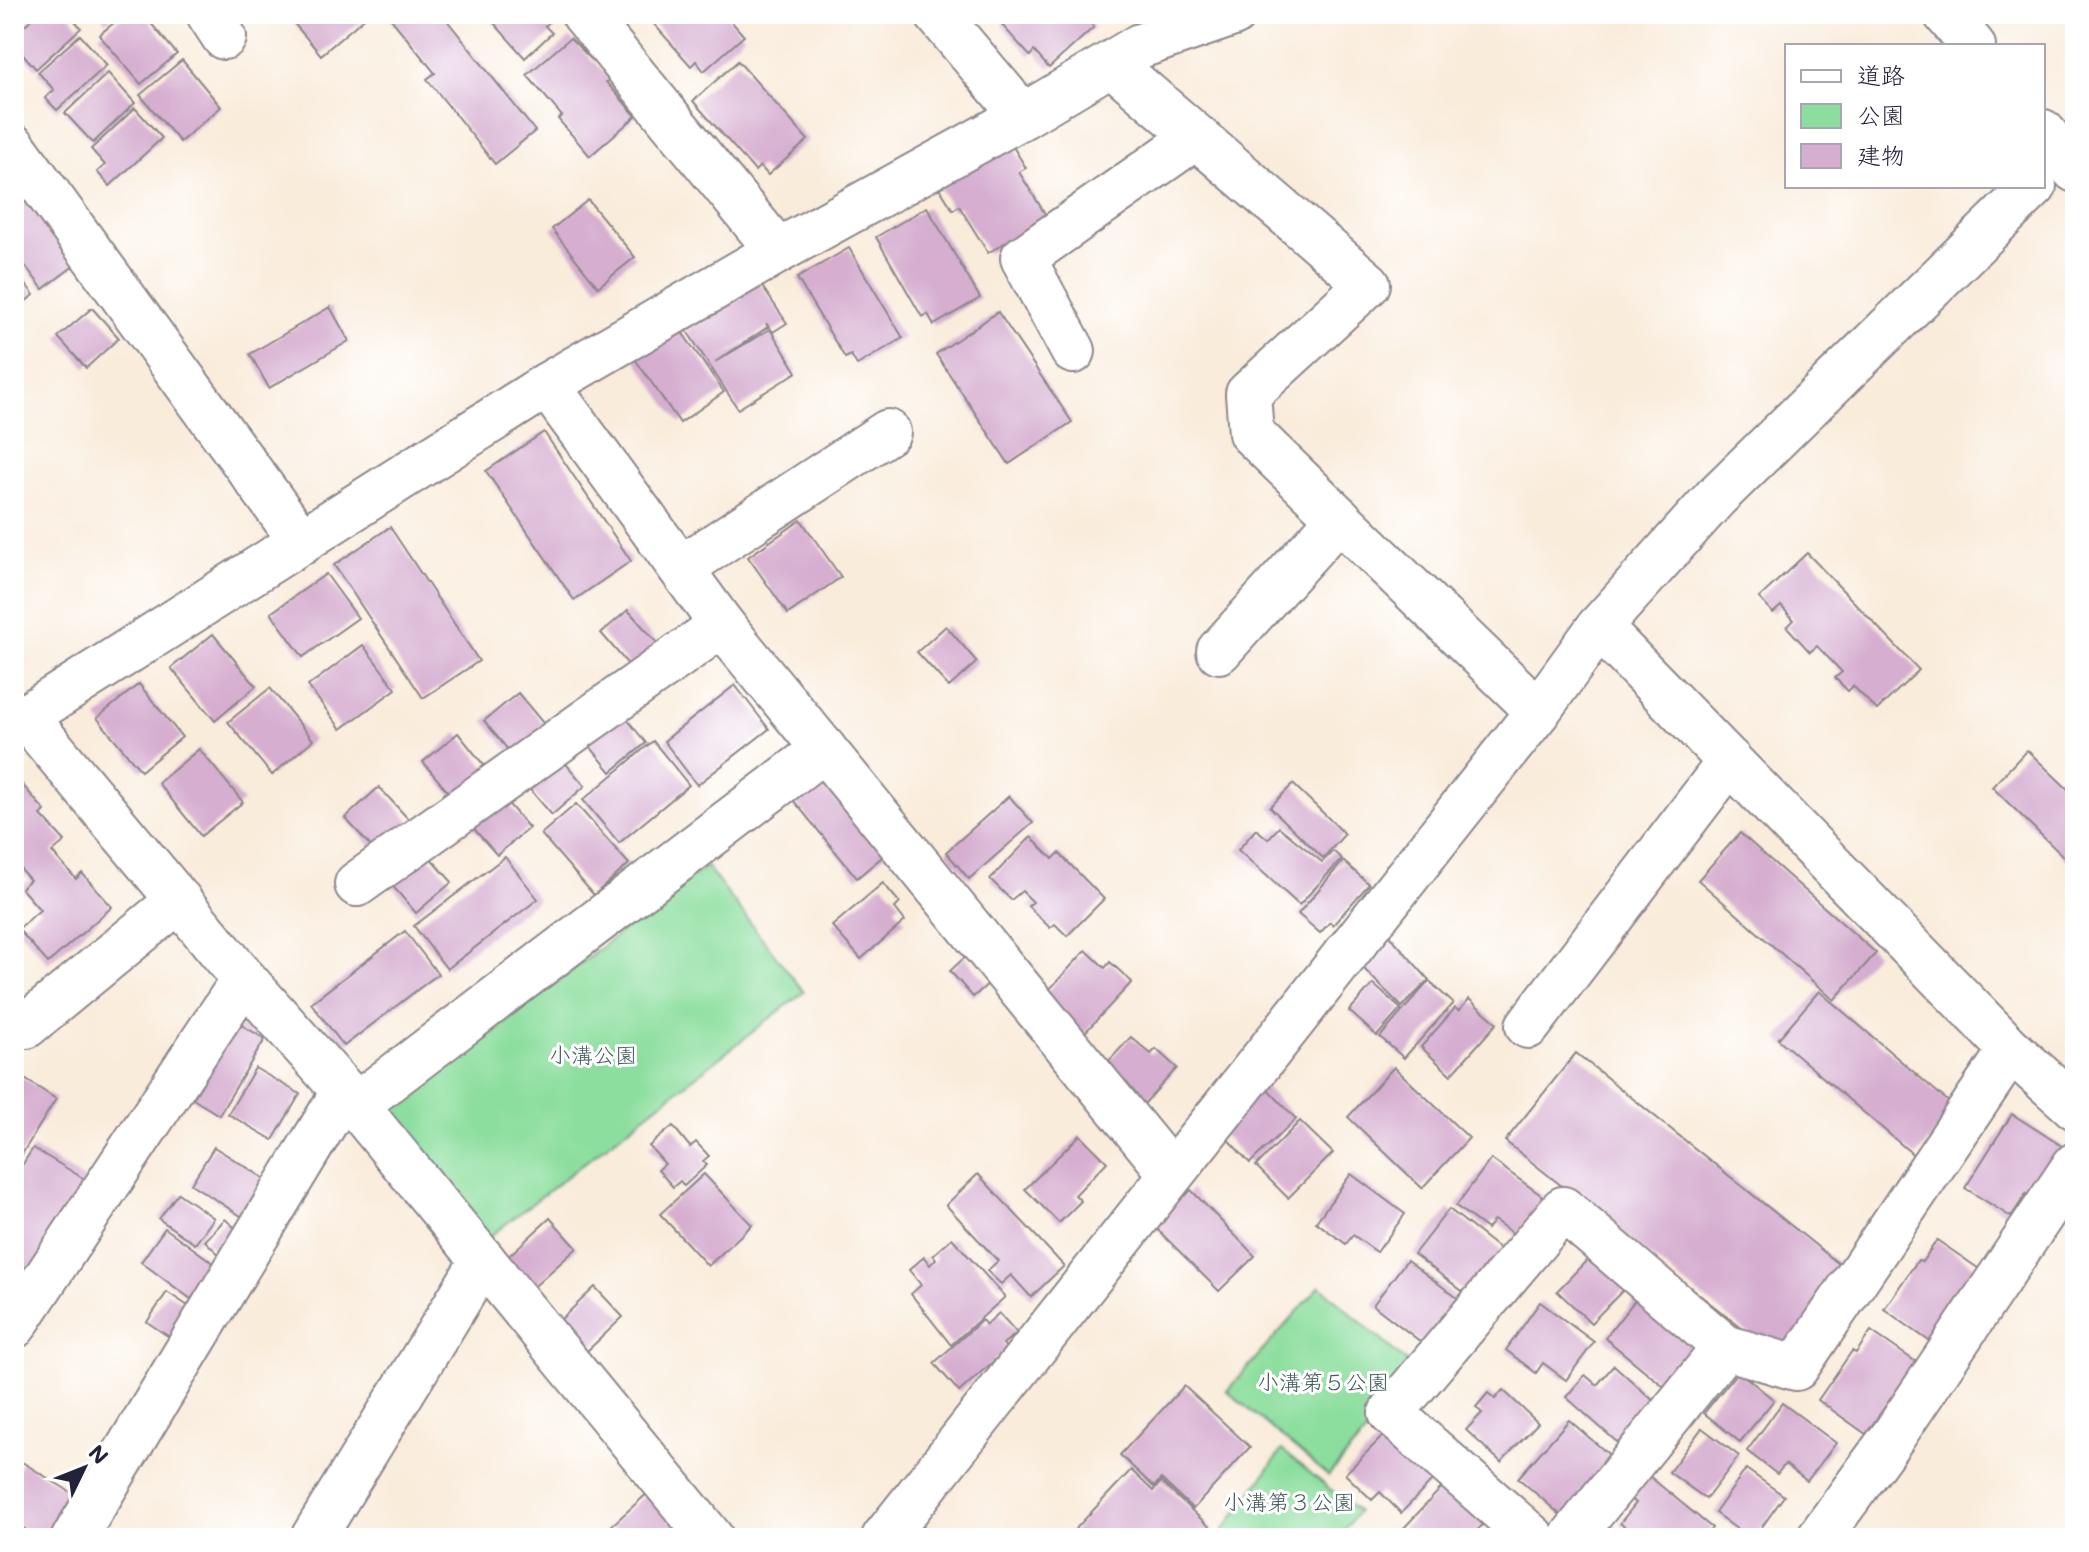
<svg xmlns="http://www.w3.org/2000/svg" width="2089" height="1552" font-family="Mali,'Klee One',sans-serif">
  <rect width="100%" height="100%" fill="#fff"/>
  <filter id="ink" filterUnits="userSpaceOnUse"><feTurbulence type="fractalNoise" baseFrequency=".0125" numOctaves="2"/><feDisplacementMap in="SourceGraphic" scale="16" xChannelSelector="R" yChannelSelector="G"/><feConvolveMatrix kernelMatrix="1 2 1 2 8 2 1 2 1" color-interpolation-filters="sRGB"/></filter>
  <filter id="wash" filterUnits="userSpaceOnUse"><feTurbulence type="fractalNoise" baseFrequency=".006" numOctaves="4" result="noise"/><feDisplacementMap in="SourceGraphic" scale="32" xChannelSelector="R" yChannelSelector="G"/><feGaussianBlur stdDeviation="1.8" result="paint"/><feColorMatrix in="noise" values="0 0 0 0 0 0 0 0 0 0 0 0 0 0 0 0 0 1.4 0 .05"/><feComposite in="paint" operator="in"/></filter>
  <g filter="url(#wash)">
    <rect width="100%" height="100%" fill="#f9ecdb"/>
    <g fill="#8cde9e" stroke="#57806c" stroke-width="2">
      <path d="M706,866L804,992L480,1244L382,1118Z"/>
      <path d="M1320,1286L1419,1373L1328,1476L1227,1391Z"/>
      <path d="M1282,1450L1358,1512L1338,1538H1218Z"/>
    </g>
    <g id="blocks">
      <g fill="#d6aed0">
        <path d="M37,14H69L81,28L36,69L14,44V35Z"/>
        <path d="M99,14H115L106,22Z"/>
        <path d="M125,14H143L177,54L141,84L99,35Z"/>
        <path d="M286,14H369L321,55Z"/>
        <path d="M387,14H442L535,131L495,164L427,79L435,73Z"/>
        <path d="M486,14H550L554,18L545,26L552,33L525,58Z"/>
        <path d="M645,14H725L744,36L704,71L696,61L691,66Z"/>
        <path d="M1003,14H1082L1094,27L1049,68L1034,51L1030,56L1002,25L1008,19Z"/>
        <path d="M80,35L107,65L57,110L45,98L54,90L38,72Z"/>
        <path d="M570,38L611,79L606,82L636,116L590,156L558,119L562,116L527,75Z"/>
        <path d="M182,60L221,107L180,142L140,95Z"/>
        <path d="M738,61L808,140L768,175L760,166L755,171L693,101Z"/>
        <path d="M108,73L135,103L93,143L65,113Z"/>
        <path d="M135,108L162,138L110,186L97,172L105,165L91,149Z"/>
        <path d="M1009,140L1026,168L1019,172L1047,217L988,253L959,206L953,210L937,184Z"/>
        <path d="M14,183L75,265L43,289L14,251Z"/>
        <path d="M588,200L635,257L598,287L552,229Z"/>
        <path d="M927,207L980,298L934,325L928,314L922,317L876,237Z"/>
        <path d="M849,248L903,338L857,365L851,355L845,358L797,278Z"/>
        <path d="M14,269L34,295L14,310Z"/>
        <path d="M759,282L787,323L773,332L766,323L768,327L715,362L770,329L797,372L738,409L687,331Z"/>
        <path d="M330,307L349,341L269,388L250,354Z"/>
        <path d="M92,308L119,338L86,368L58,337Z"/>
        <path d="M998,312L1072,422L1009,464L936,354Z"/>
        <path d="M679,328L724,392L680,423L635,359Z"/>
        <path d="M544,432L631,561L574,600L486,471Z"/>
        <path d="M801,520L841,577L788,614L748,557Z"/>
        <path d="M390,527L479,661L423,698L334,565Z"/>
        <path d="M1807,553L1919,670L1877,710L1853,686L1848,691L1835,678L1842,672L1817,646L1810,652L1787,627L1794,620L1781,606L1773,613L1759,598Z"/>
        <path d="M326,574L358,618L303,657L271,613Z"/>
        <path d="M628,610L659,645L632,669L601,633Z"/>
        <path d="M946,626L977,662L949,687L917,652Z"/>
        <path d="M213,634L256,686L215,721L171,668Z"/>
        <path d="M363,645L396,689L341,729L308,686Z"/>
        <path d="M139,684L182,737L141,771L97,718Z"/>
        <path d="M735,685L769,729L697,785L664,741Z"/>
        <path d="M270,688L313,740L272,775L228,722Z"/>
        <path d="M518,693L548,729L514,757L484,721Z"/>
        <path d="M619,709L646,743L611,772L583,738Z"/>
        <path d="M458,733L487,769L453,798L423,762Z"/>
        <path d="M653,741L689,785L619,843L583,800Z"/>
        <path d="M199,749L243,802L201,836L158,783Z"/>
        <path d="M2027,750L2075,796V868L1992,787Z"/>
        <path d="M555,751L585,786L552,815L522,780Z"/>
        <path d="M827,764L895,846L857,878L789,795Z"/>
        <path d="M14,775L45,811L41,815L65,841L52,852L76,879L82,873L112,907L48,963L18,929L40,910L21,888L30,880L14,862Z"/>
        <path d="M1293,784L1345,834L1323,858L1270,807Z"/>
        <path d="M379,787L411,822L377,853L345,818Z"/>
        <path d="M499,793L529,828L497,855L466,820Z"/>
        <path d="M1009,796L1033,823L969,879L946,852Z"/>
        <path d="M576,804L629,864L594,895L541,834Z"/>
        <path d="M1279,827L1322,862L1333,851L1342,859L1299,905L1238,850L1256,829L1268,839Z"/>
        <path d="M1740,833L1876,953L1834,1000L1698,880Z"/>
        <path d="M1031,837L1053,859L1059,853L1104,899L1067,936L1055,924L1050,928L1028,906L1033,902L1022,891L1011,900L990,879Z"/>
        <path d="M419,845L452,882L416,913L384,876Z"/>
        <path d="M505,857L538,899L447,969L414,926Z"/>
        <path d="M1343,861L1369,884L1333,925L1330,922L1320,933L1298,914Z"/>
        <path d="M883,883L900,903L895,908L905,921L861,959L832,926Z"/>
        <path d="M1384,929L1429,980L1402,1007L1360,965Z"/>
        <path d="M405,931L438,974L344,1046L311,1003Z"/>
        <path d="M1086,950L1105,968L1110,962L1132,982L1076,1042L1046,993Z"/>
        <path d="M965,957L988,984L973,997L950,971Z"/>
        <path d="M1429,981L1453,1003L1404,1058L1380,1037Z"/>
        <path d="M1373,984L1401,1009L1377,1036L1349,1011Z"/>
        <path d="M1819,991L1957,1109L1916,1157L1778,1039Z"/>
        <path d="M1469,999L1497,1023L1451,1075L1421,1047L1455,1008L1459,1011Z"/>
        <path d="M238,1023L265,1039L219,1115L193,1099Z"/>
        <path d="M1131,1037L1151,1054L1156,1049L1177,1068L1122,1128L1092,1079Z"/>
        <path d="M1576,1053L1849,1272L1796,1345H1763L1505,1141Z"/>
        <path d="M1394,1067L1469,1138L1422,1188L1348,1117Z"/>
        <path d="M255,1068L300,1094L273,1140L228,1114Z"/>
        <path d="M14,1072L56,1099L14,1167Z"/>
        <path d="M1264,1085L1296,1119L1250,1163L1218,1129Z"/>
        <path d="M2012,1114L2062,1146L2029,1197L2026,1194L2011,1217L1965,1188Z"/>
        <path d="M1300,1121L1333,1153L1288,1198L1256,1166Z"/>
        <path d="M673,1126L690,1147L696,1142L709,1156L703,1161L707,1165L684,1186L680,1181L673,1187L658,1170L665,1164L649,1146Z"/>
        <path d="M1080,1135L1107,1162L1075,1195L1081,1201L1059,1223L1025,1189Z"/>
        <path d="M214,1147L275,1185L252,1223L191,1184Z"/>
        <path d="M33,1148L91,1183L14,1306V1178Z"/>
        <path d="M1491,1159L1545,1198L1517,1236L1494,1220L1487,1229L1456,1206Z"/>
        <path d="M704,1174L752,1225L708,1266L660,1214Z"/>
        <path d="M978,1174L1064,1266L1031,1297L1011,1275L1001,1284L987,1271L998,1261L946,1205Z"/>
        <path d="M1351,1174L1405,1214L1377,1252L1353,1235L1346,1244L1316,1222Z"/>
        <path d="M1179,1189L1185,1196L1191,1190L1255,1256L1219,1291L1148,1220Z"/>
        <path d="M178,1193L214,1218L195,1244L159,1219Z"/>
        <path d="M1449,1209L1501,1250L1466,1294L1414,1254Z"/>
        <path d="M550,1218L577,1248L527,1293L501,1263Z"/>
        <path d="M225,1219L251,1242L230,1265L205,1241Z"/>
        <path d="M165,1228L216,1265L191,1299L141,1262Z"/>
        <path d="M952,1238L1005,1297L951,1345L911,1294L921,1285L909,1270L924,1257L930,1265L936,1259L933,1255Z"/>
        <path d="M1937,1240L1982,1271L1932,1343L1884,1309L1918,1260L1922,1262Z"/>
        <path d="M1595,1252L1629,1284L1591,1323L1557,1291Z"/>
        <path d="M1407,1260L1460,1300L1425,1345L1373,1305Z"/>
        <path d="M595,1287L623,1317L585,1353L557,1323Z"/>
        <path d="M167,1292L197,1312L177,1342L147,1322Z"/>
        <path d="M1636,1299L1698,1352L1667,1389L1605,1338Z"/>
        <path d="M1540,1302L1594,1342L1566,1380L1543,1363L1536,1373L1506,1350Z"/>
        <path d="M999,1313L1017,1333L1003,1344L1007,1349L959,1392L934,1363L982,1320L986,1325Z"/>
        <path d="M1871,1331L1916,1362L1866,1434L1818,1400L1852,1351L1856,1353Z"/>
        <path d="M1614,1365L1658,1405L1627,1451L1566,1397L1585,1375L1597,1385Z"/>
        <path d="M1738,1371L1774,1400L1740,1442L1704,1413Z"/>
        <path d="M1184,1386L1250,1447L1193,1509L1161,1479L1154,1487L1120,1455Z"/>
        <path d="M1503,1390L1538,1423L1501,1462L1466,1430L1482,1413L1476,1407L1488,1393L1495,1399Z"/>
        <path d="M1782,1403L1836,1443L1807,1481L1785,1464L1777,1474L1747,1451Z"/>
        <path d="M1569,1420L1614,1459L1563,1517L1518,1478Z"/>
        <path d="M1702,1428L1739,1456L1706,1499L1669,1472Z"/>
        <path d="M1387,1432L1434,1479L1401,1513L1380,1492L1372,1500L1345,1474Z"/>
        <path d="M22,1462L80,1498L56,1538H39L14,1522V1475Z"/>
        <path d="M1746,1469L1784,1496L1754,1538H1749L1715,1513Z"/>
        <path d="M1131,1470L1153,1491L1161,1482L1213,1530L1206,1538H1067Z"/>
        <path d="M1649,1476L1712,1528L1704,1538H1638L1620,1523L1636,1503L1631,1498Z"/>
        <path d="M1443,1486L1489,1518L1470,1538H1413L1403,1529Z"/>
        <path d="M650,1491L692,1538H621L611,1526Z"/>
        <path d="M1607,1530L1617,1538H1600Z"/>
      </g>
    </g>
  </g>
  <g filter="url(#ink)">
    <use href="#blocks" fill-opacity="0" stroke="#8e878b" stroke-width="2"/>
    <g fill="none" stroke-linecap="round" stroke-linejoin="round">
      <defs>
        <g id="minor">
          <path d="M209,14L224,37"/>
          <path d="M584,14L778,251"/>
          <path d="M937,14L1023,116"/>
          <path d="M1946,14L1973,46"/>
          <path d="M1113,65L1368,284L1248,394L1251,433L1538,711"/>
          <path d="M2043,132L2075,170"/>
          <path d="M14,147L302,542"/>
          <path d="M1073,351L1023,258L1196,137"/>
          <path d="M547,385L722,625L1171,1173"/>
          <path d="M681,568L888,432"/>
          <path d="M1599,627L2011,1050L2075,1107"/>
          <path d="M1219,651L1339,518"/>
          <path d="M26,717L244,979L344,1091L711,1538"/>
          <path d="M14,724L547,385L778,251L1023,116L1140,46L1233,14"/>
          <path d="M357,884L722,625"/>
          <path d="M14,1018L26,1026L179,900"/>
          <path d="M1528,1026L1730,761"/>
          <path d="M356,1105L824,749"/>
          <path d="M14,1326L244,979"/>
          <path d="M74,1538L344,1091"/>
          <path d="M313,1538L483,1260"/>
          <path d="M884,1538L1538,711L1599,627L1716,497L2034,186"/>
          <path d="M1533,1538L1391,1413L1563,1209L1725,1347L1796,1368L2011,1050"/>
          <path d="M1571,1538L1725,1347"/>
          <path d="M1819,1538L1894,1435L2075,1165"/>
        </g>
      </defs>
      <use href="#minor" stroke="#8e878b" stroke-width="48"/>
      <use href="#minor" stroke="#fff" stroke-width="44"/>
    </g>
  </g>
  <g text-anchor="middle" stroke-width="6" stroke-linejoin="round" paint-order="stroke">
    <g font-size="22" fill="#425a59" stroke="#fff">
      <text x="593" y="1063">小溝公園</text>
      <text x="1323" y="1390">小溝第５公園</text>
      <text x="1289" y="1510">小溝第３公園</text>
    </g>
  </g>
  <rect width="2089" height="1552" fill="none" stroke="#fff" stroke-width="48"/>
  <rect x="1785" y="44" width="260" height="144" fill="#ffffff" stroke="#a7a7b1" stroke-width="2"/>
  <rect x="1801" y="70" width="40" height="12" fill="#ffffff" stroke="#a7a7b1" stroke-width="2"/>
  <text x="1857" y="84" font-size="24" fill="#22223b">道路</text>
  <rect x="1801" y="104" width="40" height="24" fill="#8cde9e" stroke="#a7a7b1" stroke-width="2"/>
  <text x="1857" y="124" font-size="24" fill="#22223b">公園</text>
  <rect x="1801" y="144" width="40" height="24" fill="#d6aed0" stroke="#a7a7b1" stroke-width="2"/>
  <text x="1857" y="164" font-size="24" fill="#22223b">建物</text>
  <g transform="translate(84 1468) rotate(47)" stroke="#ffffff" stroke-width="6" paint-order="stroke">
  <path d="M0-6L14 30L0 20L-14 30Z" fill="#22223b"/>
  <text y="-12" font-size="22" font-weight="bold" text-anchor="middle" fill="#22223b">N</text>
  </g>
</svg>
